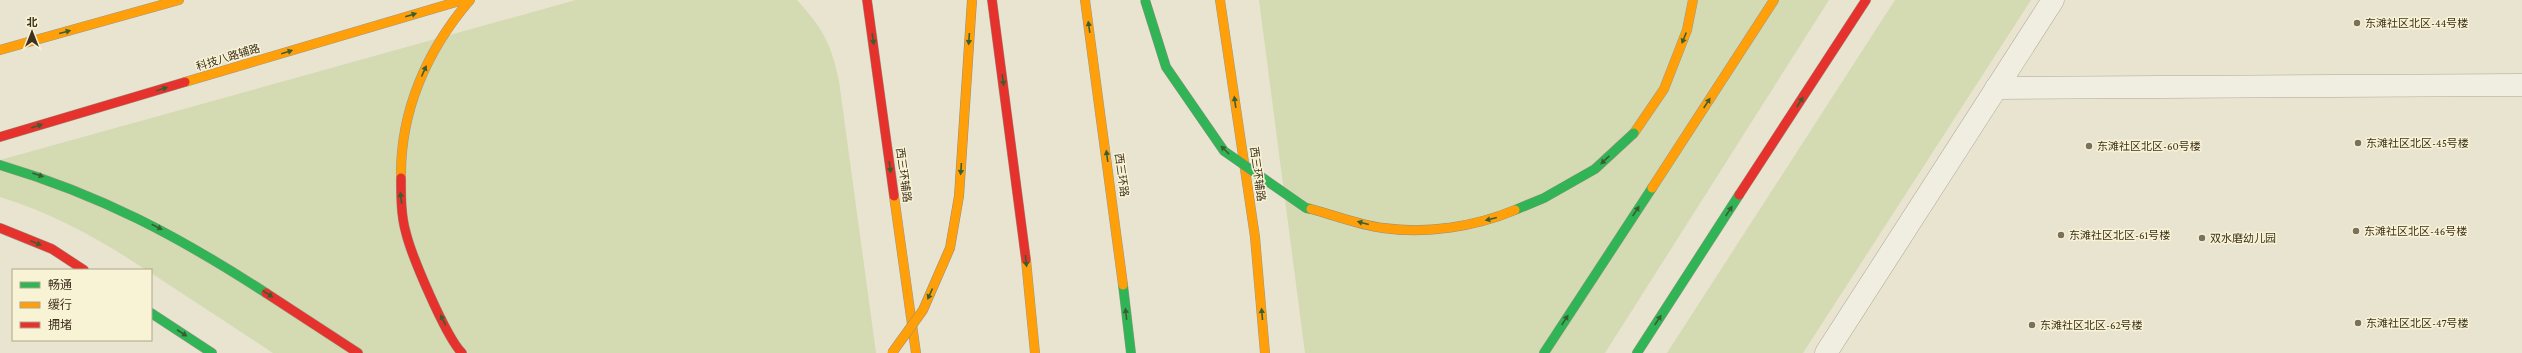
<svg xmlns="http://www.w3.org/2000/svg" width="2522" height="353" font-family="'Crimson Pro','Noto Sans SC',serif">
  <rect width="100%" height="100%" fill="#e8e4d0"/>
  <g fill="#d4dab1">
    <path d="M576,0H797C823,29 831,43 839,81L876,353H273L151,273V270H146C101,240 53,213 0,197V160Z"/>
    <path d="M1259,0H1829L1605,353H1305Z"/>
    <path d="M1895,0H2031L1803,353H1667Z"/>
  </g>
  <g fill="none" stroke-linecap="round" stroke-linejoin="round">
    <defs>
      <g id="street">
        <path d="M1996,88L2522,85"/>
        <path d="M1826,353L2053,0"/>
      </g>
      <g id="fast">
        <path d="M0,165C101,195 178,236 266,293"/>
        <path d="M1123,285L1131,353"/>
        <path d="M151,313L212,353"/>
        <path d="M1544,353L1652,188"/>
        <path d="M1637,353L1739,195"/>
      </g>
      <g id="slow">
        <path d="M1085,0L1123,285"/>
        <path d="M1220,0L1255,237L1265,353"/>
        <path d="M0,50L179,0"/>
        <path d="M185,82L463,0"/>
        <path d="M1634,133L1664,89L1687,30L1693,0"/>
        <path d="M401,178C400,111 427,50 470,0"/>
        <path d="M1652,188L1774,0"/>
        <path d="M894,196L916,353"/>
        <path d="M1026,260L1035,353"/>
      </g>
      <g id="jam">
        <path d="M867,0L894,196"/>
        <path d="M992,0L1026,260"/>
        <path d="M0,137L185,82"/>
        <path d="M401,178C401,197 401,216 406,233C412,257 446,337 462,353"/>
        <path d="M1739,195L1866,0"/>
        <path d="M0,228L52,249L84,270"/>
        <path d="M266,293L358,353"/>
      </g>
    </defs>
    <use href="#street" stroke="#ada898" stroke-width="23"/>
    <use href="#fast" stroke="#9d9888" stroke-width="10"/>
    <use href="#slow" stroke="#9d9888" stroke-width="10"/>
    <use href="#jam" stroke="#9d9888" stroke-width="10"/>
    <use href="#street" stroke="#f0ede1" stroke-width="22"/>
    <use href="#fast" stroke="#30b455" stroke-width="9"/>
    <use href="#slow" stroke="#ff9f0a" stroke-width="9"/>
    <use href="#jam" stroke="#e5322d" stroke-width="9"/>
    <defs>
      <g id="fast-bridge">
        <path d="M1145,0L1166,67L1224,151L1306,208L1311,209"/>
        <path d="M1515,210L1544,198L1595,169L1634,133"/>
      </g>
      <g id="slow-bridge">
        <path d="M1311,209C1334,215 1359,225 1383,228C1427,234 1474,227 1515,210"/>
        <path d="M892,353L923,310L950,248L959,196L972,0"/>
      </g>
    </defs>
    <use href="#fast-bridge" stroke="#938d7f" stroke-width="10" stroke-linecap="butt"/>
    <use href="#slow-bridge" stroke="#938d7f" stroke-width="10" stroke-linecap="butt"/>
    <use href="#fast-bridge" stroke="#30b455" stroke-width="9"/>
    <use href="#slow-bridge" stroke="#ff9f0a" stroke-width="9"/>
  </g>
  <defs><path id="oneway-solid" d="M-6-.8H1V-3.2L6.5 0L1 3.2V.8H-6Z"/></defs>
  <g fill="#395f31">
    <use href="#oneway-solid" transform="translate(411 15) rotate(-17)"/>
    <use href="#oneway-solid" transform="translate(1089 27) rotate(-98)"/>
    <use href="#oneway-solid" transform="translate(65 32) rotate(-15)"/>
    <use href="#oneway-solid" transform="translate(1684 38) rotate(112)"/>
    <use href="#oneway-solid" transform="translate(873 39) rotate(82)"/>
    <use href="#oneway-solid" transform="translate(969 39) rotate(94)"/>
    <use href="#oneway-solid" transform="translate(287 52) rotate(-17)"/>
    <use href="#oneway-solid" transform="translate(424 71) rotate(-66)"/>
    <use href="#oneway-solid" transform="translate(1003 80) rotate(82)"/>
    <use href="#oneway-solid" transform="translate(162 89) rotate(-17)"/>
    <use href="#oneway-solid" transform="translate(1235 102) rotate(-98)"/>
    <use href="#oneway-solid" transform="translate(1800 102) rotate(-57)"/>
    <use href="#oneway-solid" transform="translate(1707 103) rotate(-57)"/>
    <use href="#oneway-solid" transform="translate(37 126) rotate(-17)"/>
    <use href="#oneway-solid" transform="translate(1225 150) rotate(-135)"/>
    <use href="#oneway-solid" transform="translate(1107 156) rotate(-98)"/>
    <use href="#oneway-solid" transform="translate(1605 160) rotate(137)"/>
    <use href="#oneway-solid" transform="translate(890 167) rotate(82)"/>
    <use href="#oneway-solid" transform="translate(961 169) rotate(94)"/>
    <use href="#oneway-solid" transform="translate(38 175) rotate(19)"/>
    <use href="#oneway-solid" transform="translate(401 198) rotate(-97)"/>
    <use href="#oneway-solid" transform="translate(1636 211) rotate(-57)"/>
    <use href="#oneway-solid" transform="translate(1729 211) rotate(-57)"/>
    <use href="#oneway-solid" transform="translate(1491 219) rotate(166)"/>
    <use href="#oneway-solid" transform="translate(1363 223) rotate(-165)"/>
    <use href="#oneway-solid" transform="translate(157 227) rotate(27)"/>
    <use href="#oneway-solid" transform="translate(36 243) rotate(22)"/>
    <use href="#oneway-solid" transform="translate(1026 261) rotate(84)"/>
    <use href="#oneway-solid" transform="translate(268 294) rotate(33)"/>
    <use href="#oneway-solid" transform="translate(930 294) rotate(114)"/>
    <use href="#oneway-solid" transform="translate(1126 314) rotate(-97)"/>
    <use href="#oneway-solid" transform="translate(1262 314) rotate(-95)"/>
    <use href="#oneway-solid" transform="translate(443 320) rotate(-116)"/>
    <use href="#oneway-solid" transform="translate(1565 320) rotate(-57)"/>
    <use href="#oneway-solid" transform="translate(1658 320) rotate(-57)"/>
    <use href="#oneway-solid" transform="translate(182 333) rotate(33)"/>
  </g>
  <g fill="#7a705c" stroke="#f9f3d5" stroke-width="1.5">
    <circle cx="2357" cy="23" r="4"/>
    <circle cx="2358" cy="143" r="4"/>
    <circle cx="2089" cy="146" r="4"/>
    <circle cx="2356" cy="231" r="4"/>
    <circle cx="2061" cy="235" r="4"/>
    <circle cx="2202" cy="238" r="4"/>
    <circle cx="2358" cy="323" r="4"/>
    <circle cx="2032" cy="325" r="4"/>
  </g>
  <g text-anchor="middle" stroke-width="3" stroke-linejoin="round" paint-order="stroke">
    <g font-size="11" fill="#3e311e" stroke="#f9f3d5" text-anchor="start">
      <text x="2365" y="27">东滩社区北区-44号楼</text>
      <text x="2366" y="147">东滩社区北区-45号楼</text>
      <text x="2097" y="150">东滩社区北区-60号楼</text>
      <text x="2364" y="235">东滩社区北区-46号楼</text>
      <text x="2069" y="239">东滩社区北区-61号楼</text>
      <text x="2210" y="242">双水磨幼儿园</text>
      <text x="2366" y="327">东滩社区北区-47号楼</text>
      <text x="2040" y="329">东滩社区北区-62号楼</text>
    </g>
    <g font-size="11" fill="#3e311e" stroke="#f9f3d5">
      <text transform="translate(228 57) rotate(-17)" y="4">科技八路辅路</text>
      <text transform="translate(1258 174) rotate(82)" y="4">西三环辅路</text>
      <text transform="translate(904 175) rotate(82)" y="4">西三环辅路</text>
      <text transform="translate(1122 175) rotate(82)" y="4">西三环路</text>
    </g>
  </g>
  <rect x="12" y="269" width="140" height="72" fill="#f9f3d5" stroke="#aea58c"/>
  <rect x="20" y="282" width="20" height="6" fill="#30b455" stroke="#aea58c"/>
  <text x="48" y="289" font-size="12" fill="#3e311e">畅通</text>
  <rect x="20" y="302" width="20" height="6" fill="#ff9f0a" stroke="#aea58c"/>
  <text x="48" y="309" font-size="12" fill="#3e311e">缓行</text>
  <rect x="20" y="322" width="20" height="6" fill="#e5322d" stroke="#aea58c"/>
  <text x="48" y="329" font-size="12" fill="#3e311e">拥堵</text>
  <g transform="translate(32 32)" stroke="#f9f3d5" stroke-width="3" paint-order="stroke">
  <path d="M0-3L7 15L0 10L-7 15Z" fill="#3e311e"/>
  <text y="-6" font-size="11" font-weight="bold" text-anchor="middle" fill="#3e311e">北</text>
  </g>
</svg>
